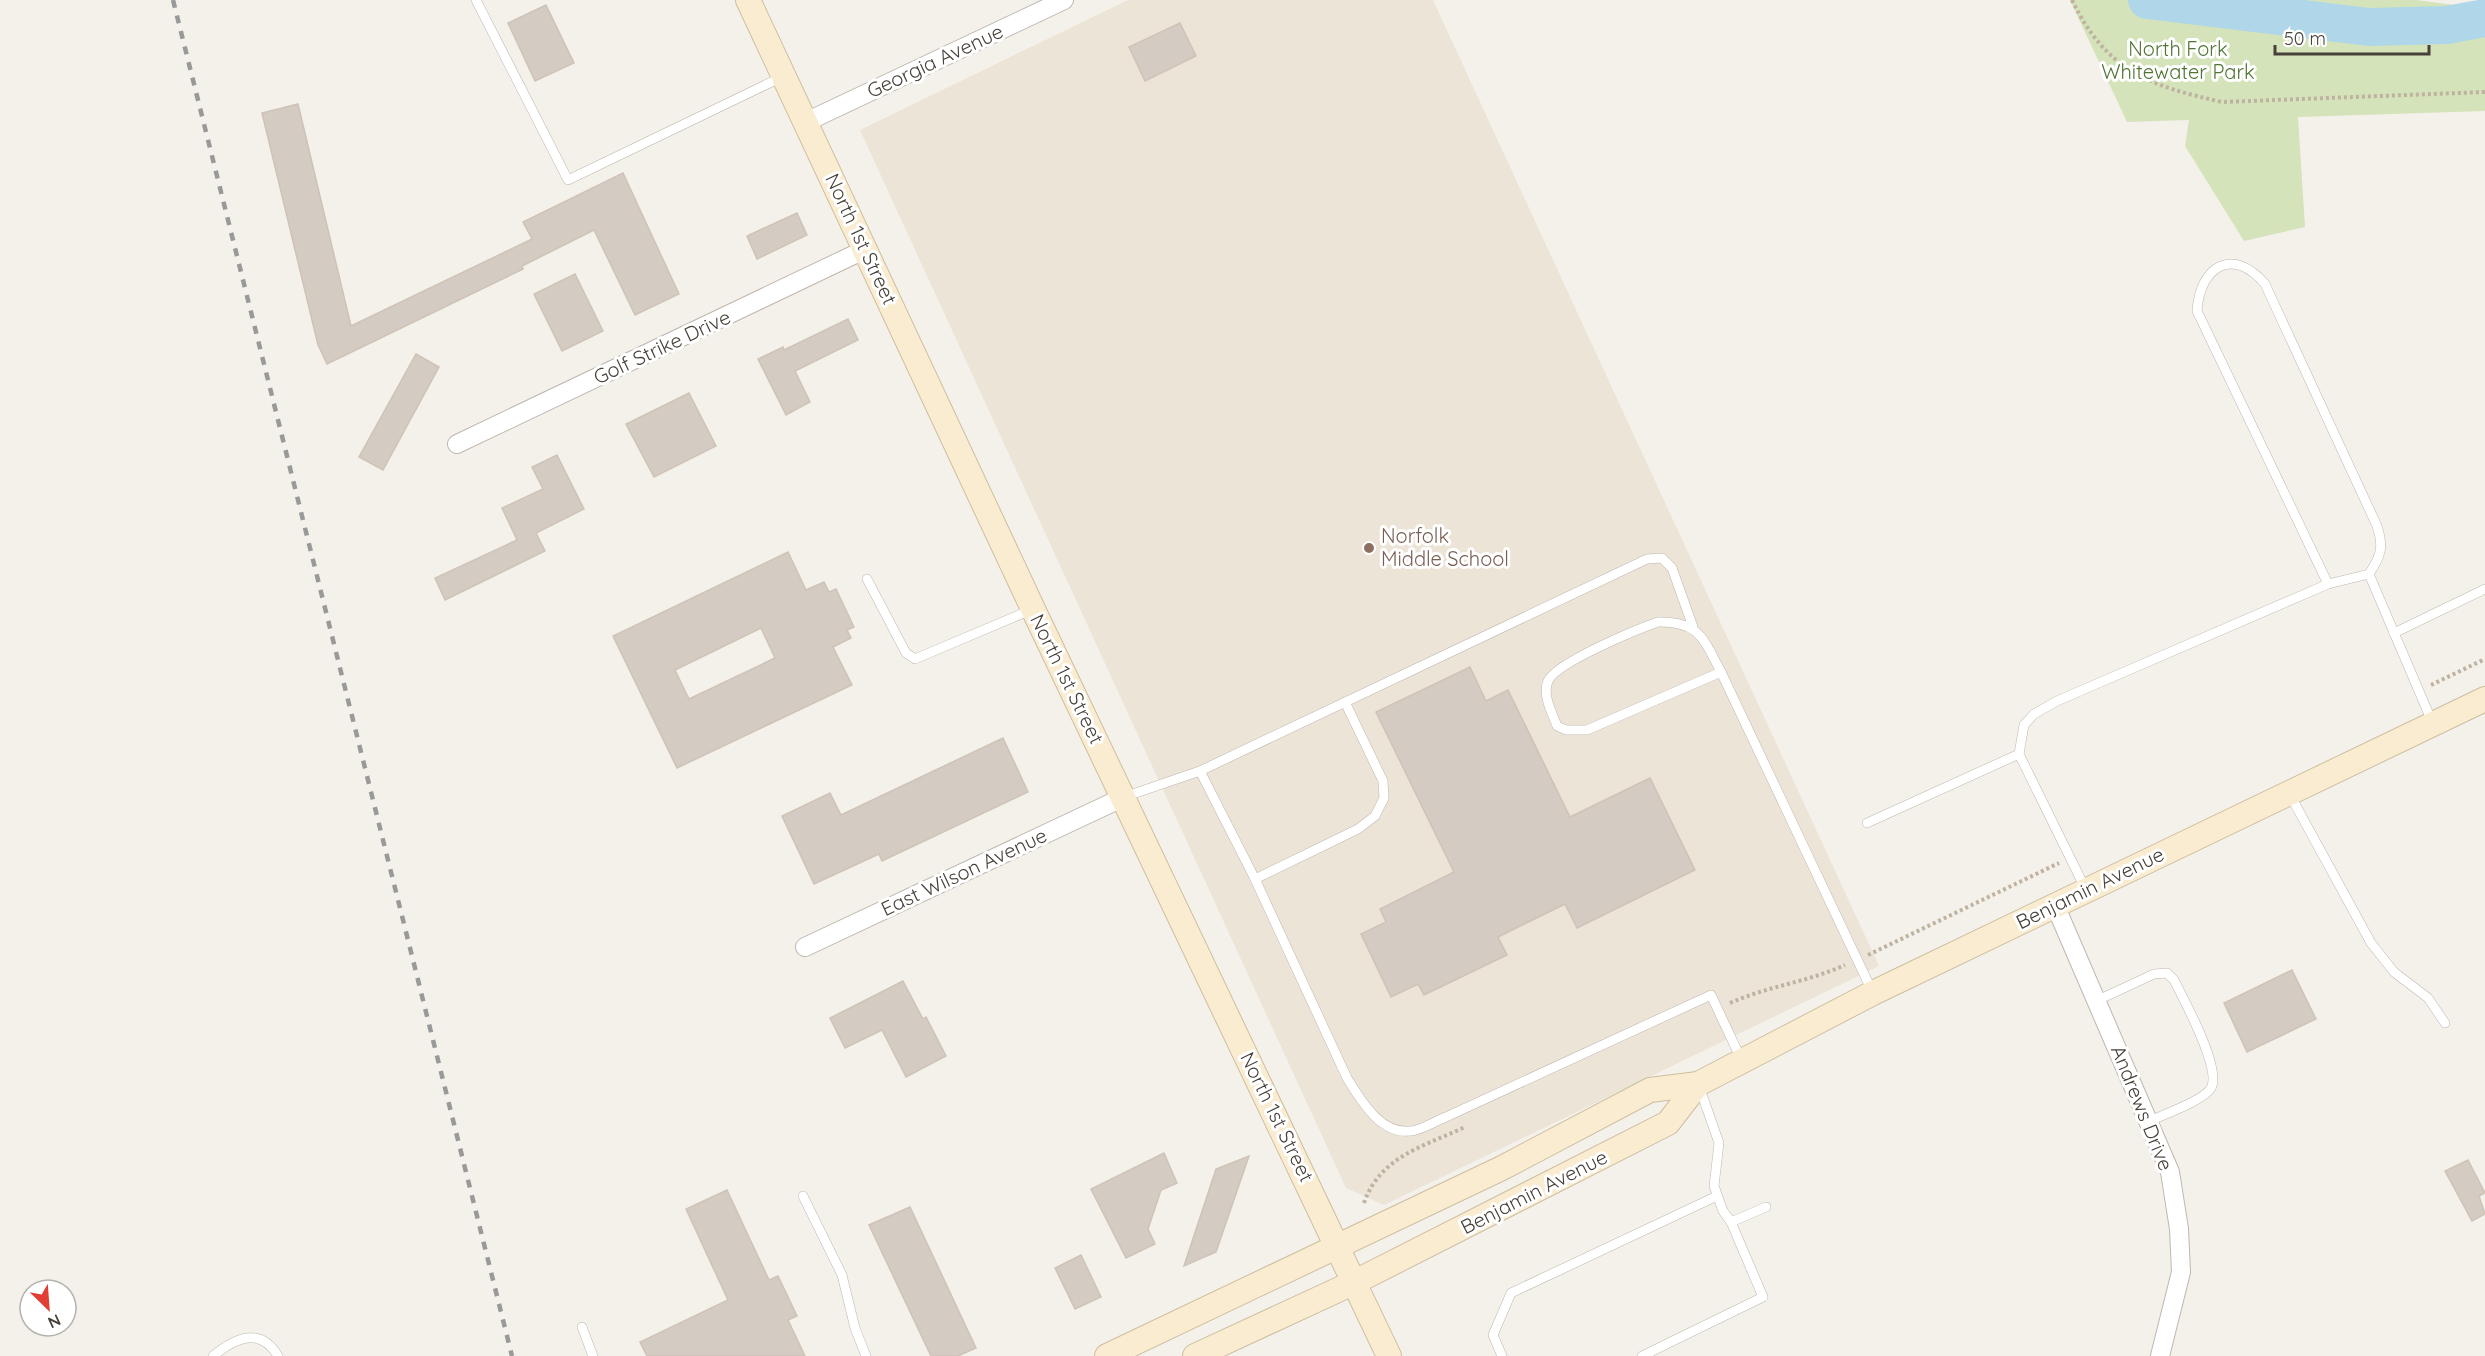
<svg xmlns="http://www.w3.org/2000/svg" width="2485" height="1356" font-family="Quicksand,sans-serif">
  <rect width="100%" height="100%" fill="#f4f1eb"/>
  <path fill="#ebe4d7" d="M1128,0H1433L1879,966L1384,1205L1346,1188L860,130Z"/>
  <path fill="#d4e3b9" d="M2070,0H2416L2470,7L2485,4V111L2298,117L2305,227L2244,241L2185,146L2189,120L2127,122Z"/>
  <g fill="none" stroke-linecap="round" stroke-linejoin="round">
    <path stroke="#afd7e9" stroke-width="38" d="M2147,0L2369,27L2447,25L2485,18"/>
  </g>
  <g fill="#d4cbc2" stroke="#cec3b6" stroke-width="1.5" fill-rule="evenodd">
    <path d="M546,5L574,63L535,81L508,23Z"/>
    <path d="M1180,23L1196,56L1145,81L1129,47Z"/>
    <path d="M298,104L351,326L532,239L523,222L623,173L679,294L635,315L594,230L522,266L523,269L327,364L318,345L262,113Z"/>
    <path d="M797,213L807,235L757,259L747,236Z"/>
    <path d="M575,274L603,331L562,351L534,294Z"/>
    <path d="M848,319L858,340L795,371L810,402L786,415L758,359L783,347L784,350Z"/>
    <path d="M416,354L439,367L383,470L359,457Z"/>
    <path d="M689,393L716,446L654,477L626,424Z"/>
    <path d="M557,455L584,509L536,533L545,551L445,600L435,578L517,540L502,508L543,489L532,467Z"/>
    <path d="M788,552L806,590L824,582L829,592L836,589L854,627L847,630L851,638L833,647L852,685L677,768L613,636ZM761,628L775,658L689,699L675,670Z"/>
    <path d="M1470,667L1486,701L1508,690L1570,817L1650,778L1695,870L1577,928L1565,904L1498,937L1507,955L1424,995L1418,984L1391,997L1361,934L1386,922L1380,909L1454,872L1376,712Z"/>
    <path d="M1003,738L1028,792L882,861L879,854L814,884L782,816L830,793L841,815Z"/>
    <path d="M2292,970L2316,1019L2247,1052L2224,1003Z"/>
    <path d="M903,981L923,1019L926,1017L946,1056L906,1077L882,1030L845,1048L830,1018Z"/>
    <path d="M1164,1153L1177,1183L1161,1190L1148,1229L1155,1244L1126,1258L1091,1189Z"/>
    <path d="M1249,1156L1216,1252L1184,1266L1216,1169Z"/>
    <path d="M2468,1160L2485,1193L2479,1196L2485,1214L2472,1221L2445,1171Z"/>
    <path d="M727,1190L769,1280L778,1276L797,1316L788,1320L805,1356H647L640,1342L728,1300L686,1209Z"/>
    <path d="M910,1207L976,1348L958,1356H931L869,1225Z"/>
    <path d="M1081,1255L1101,1297L1075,1309L1055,1268Z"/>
  </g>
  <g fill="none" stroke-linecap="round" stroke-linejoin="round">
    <defs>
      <g id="lane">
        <path d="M476,0L568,180L784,76"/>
        <path d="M867,579L906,653L915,659L1033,609"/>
        <path d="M2328,584L2197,311C2200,266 2233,246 2265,284L2377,526C2384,547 2381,556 2369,574"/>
        <path d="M1658,622C1700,621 1704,640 1721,672L1587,730H1566L1557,726C1552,712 1542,696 1548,681C1557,662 1638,629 1658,622Z"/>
        <path d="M2394,633L2485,589"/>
        <path d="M1721,672L1873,993"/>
        <path d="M1200,771L1255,879L1347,1078C1361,1101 1383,1139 1416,1130C1426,1127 1436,1121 1446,1117L1711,995L1742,1061"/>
        <path d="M2290,795L2371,943L2394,972L2428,998L2445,1023"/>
        <path d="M1124,797L1200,771L1647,559L1662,558L1672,568L1693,627"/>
        <path d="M1867,823L2019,754"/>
        <path d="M1255,879L1358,829L1375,816L1384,798L1383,781L1345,702"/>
        <path d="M2086,890L2019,754L2024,725L2034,714L2057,701L2328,584L2369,574L2433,724"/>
        <path d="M2098,1000L2154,974L2167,973L2174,980C2184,1000 2222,1069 2211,1088C2203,1101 2164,1114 2150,1121"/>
        <path d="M1699,1086L1719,1143L1714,1186L1723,1211L1731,1222L1766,1207"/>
        <path d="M803,1196L842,1275L855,1328L866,1356"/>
        <path d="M582,1327L593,1356"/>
        <path d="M213,1356C235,1338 260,1326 278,1356"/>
        <path d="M1502,1356L1493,1335L1511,1293L1717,1196"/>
        <path d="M1642,1356L1763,1297L1731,1222"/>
      </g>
      <g id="street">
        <path d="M806,122L1064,0"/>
        <path d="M457,444L866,249"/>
        <path d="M2055,905L2170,1172L2179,1229L2181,1272L2160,1356"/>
        <path d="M805,947L1124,797"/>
      </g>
      <g id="secondary">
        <path d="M748,0L1033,609L1389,1356"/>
        <path d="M1107,1356L1502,1168L1650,1090L1698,1084L1873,993L2485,699"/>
        <path d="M1195,1356L1355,1282L1668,1123L1698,1084"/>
      </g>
    </defs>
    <use href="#lane" stroke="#bfb7af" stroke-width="10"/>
    <use href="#street" stroke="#bfb7af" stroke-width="20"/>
    <use href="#secondary" stroke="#cebea0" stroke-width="26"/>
    <g stroke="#bfb2a1" stroke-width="4" stroke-dasharray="3 3" stroke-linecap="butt">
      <path d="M2072,0C2106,71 2150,86 2222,102L2485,92"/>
      <path d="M2431,685L2485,659"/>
      <path d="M1868,955L2059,863"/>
      <path d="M1730,1003C1768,986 1808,982 1845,965"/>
      <path d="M1364,1203C1380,1156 1425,1146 1465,1127"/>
    </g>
    <use href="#lane" stroke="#fff" stroke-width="9"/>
    <use href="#street" stroke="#fff" stroke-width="18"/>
    <use href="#secondary" stroke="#f9ecd0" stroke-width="24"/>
    <path stroke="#999" stroke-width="4.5" stroke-dasharray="8 8" stroke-linecap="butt" d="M173,0L512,1356"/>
  </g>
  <circle fill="#8d6e63" stroke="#fff" stroke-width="2" cx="1369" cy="548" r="6"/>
  <g text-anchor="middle" stroke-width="6" stroke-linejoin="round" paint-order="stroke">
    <g font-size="20" fill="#517433" stroke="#fff">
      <text x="2178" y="56">North Fork<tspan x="2178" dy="23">Whitewater Park</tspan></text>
    </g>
    <g font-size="20" fill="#47413a" stroke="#fff">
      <text transform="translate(935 61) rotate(-25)" y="7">Georgia Avenue</text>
      <text transform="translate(861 239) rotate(65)" y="7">North 1st Street</text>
      <text transform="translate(662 347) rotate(-25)" y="7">Golf Strike Drive</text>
      <text transform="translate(1067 679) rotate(64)" y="7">North 1st Street</text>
      <text transform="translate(964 872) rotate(-25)" y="7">East Wilson Avenue</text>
      <text transform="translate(2090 888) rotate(-26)" y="7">Benjamin Avenue</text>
      <text transform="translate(2142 1108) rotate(68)" y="7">Andrews Drive</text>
      <text transform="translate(1277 1117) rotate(64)" y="7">North 1st Street</text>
      <text transform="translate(1534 1192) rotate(-27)" y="7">Benjamin Avenue</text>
    </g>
    <g font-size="20" fill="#785e54" stroke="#fff" text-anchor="start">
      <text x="1381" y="543">Norfolk<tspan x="1381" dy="23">Middle School</tspan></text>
    </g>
  </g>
  <g transform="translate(48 1308) rotate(155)"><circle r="28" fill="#ffffff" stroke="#b5b3b0" stroke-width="1.5"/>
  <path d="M0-4.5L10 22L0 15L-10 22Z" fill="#e33e33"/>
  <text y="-9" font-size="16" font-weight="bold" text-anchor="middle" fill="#47413a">N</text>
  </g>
  <path d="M2275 45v9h154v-9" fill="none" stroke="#47413a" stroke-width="3"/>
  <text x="2284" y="45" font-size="18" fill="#47413a" stroke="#ffffff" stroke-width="4.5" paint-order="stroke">50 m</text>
</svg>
